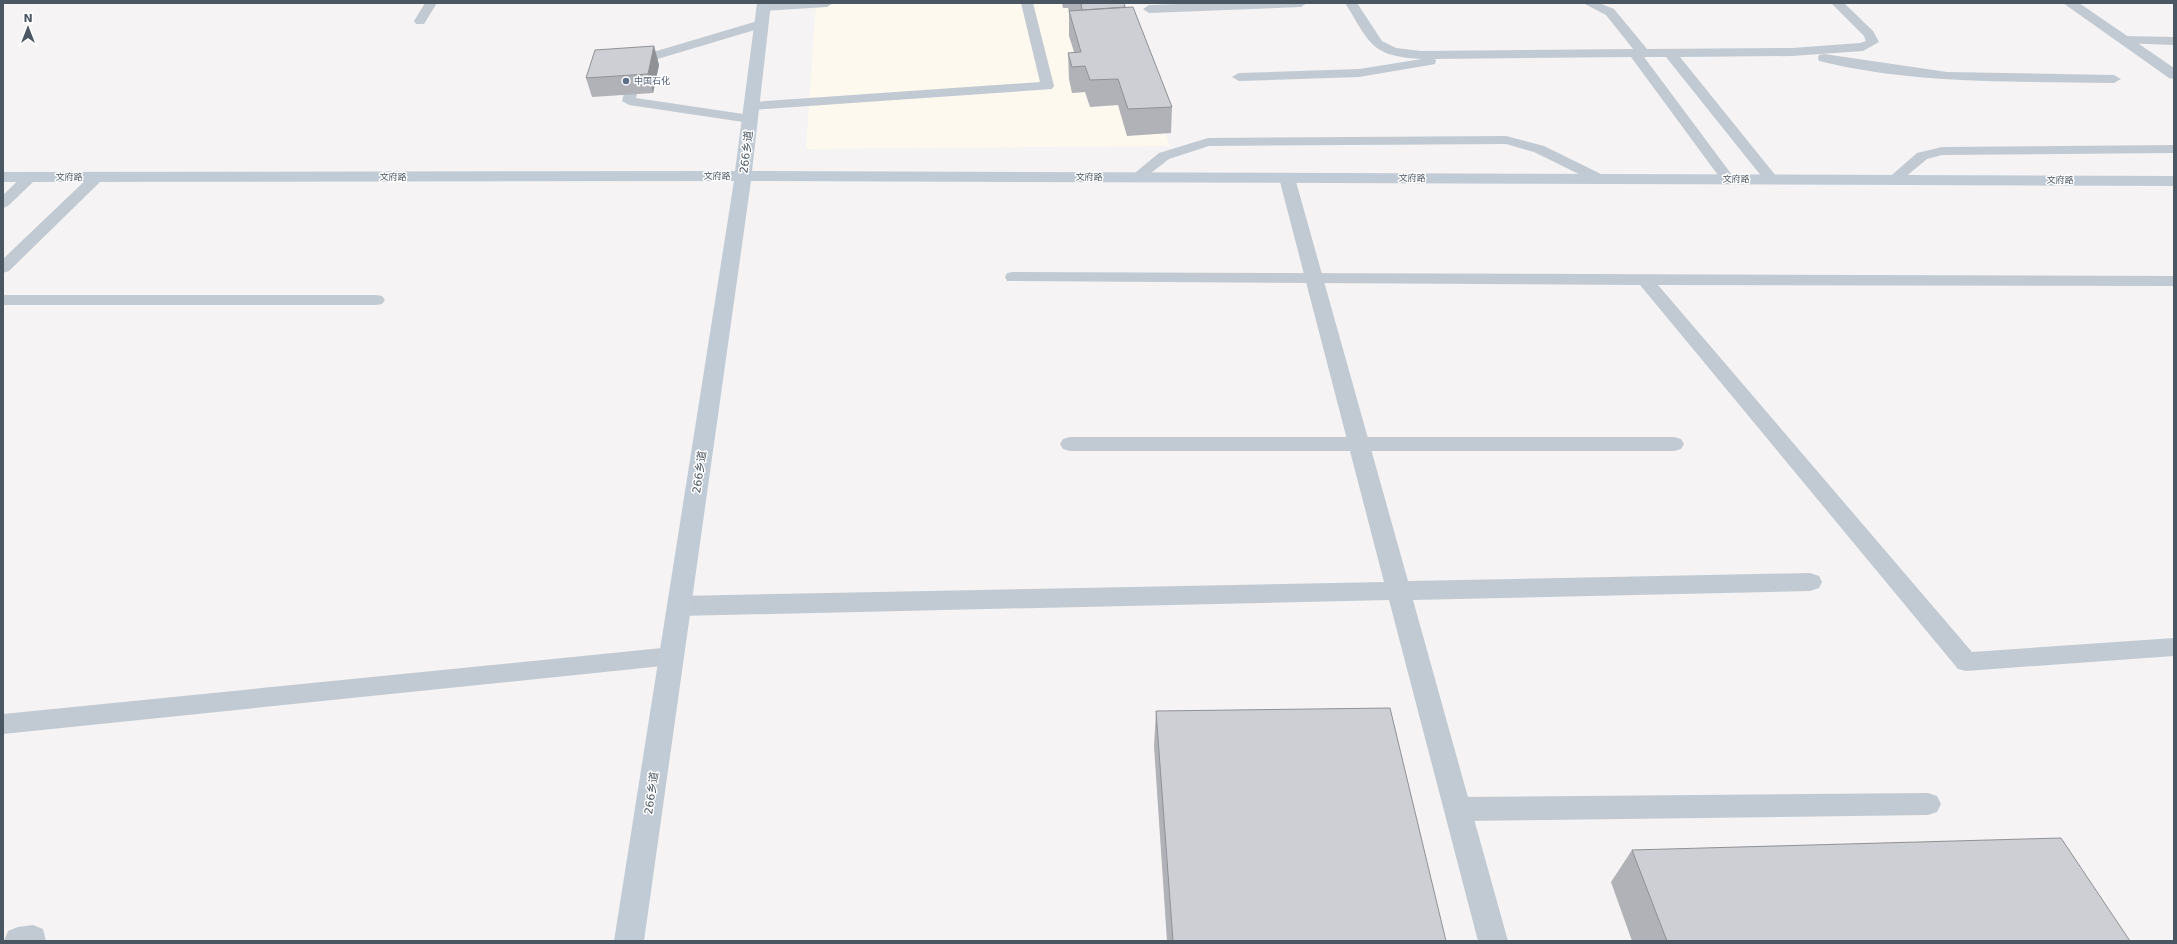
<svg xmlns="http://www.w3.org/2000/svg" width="2177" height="944" font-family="'DejaVu Sans','Noto Sans SC',sans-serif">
  <rect width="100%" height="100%" fill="#f5f3f3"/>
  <path fill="#fdf9ef" d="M816,3H1117L1170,146L806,149Z"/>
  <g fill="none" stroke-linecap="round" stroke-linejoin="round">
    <g fill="#c1cad2" fill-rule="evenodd">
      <path d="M425,3H437L424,24H416L414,21Z"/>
      <path d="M769,3H833L827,7L763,11L757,7L759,4Z"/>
      <path d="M1021,3H1033L1054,86L1052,89L752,110L745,106L752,102L1040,82Z"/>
      <path d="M1210,3H1307L1301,7L1149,13L1143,9L1149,5Z"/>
      <path d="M1345,3H1357L1382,41L1396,48L1421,51L1633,49L1606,15L1583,3H1599L1614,9L1647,49L1792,48L1860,43L1866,41L1864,36L1831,3H1844L1873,31L1879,42L1863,51L1792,56L1680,57L1776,176L1778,179L1776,182H1766L1666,57H1644L1735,179L1733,182H1723L1631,57L1435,59L1436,61L1435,64L1430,65L1359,77L1239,81L1232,77L1239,73L1359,69L1422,59C1370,56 1371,44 1345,3Z"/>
      <path d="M761,20L765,21L767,24L765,27L644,63L636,98L750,115L755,116L757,119L755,122L750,123L629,105L622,101L633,58Z"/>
      <path d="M2124,36L2174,37V45L2120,43L2118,40Z"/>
      <path d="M1824,54L1947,72L2114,75L2121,79L2114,83C2016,81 1916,85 1819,61L1818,58L1819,55Z"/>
      <path d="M1506,136L1544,146L1605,176L1607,179L1605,182H1595L1534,152L1506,144L1209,146L1169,159L1142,180H1132L1130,177L1159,153L1208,138Z"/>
      <path d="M2174,145V153L1942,155L1927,159L1898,183H1888L1886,180L1917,153L1942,147Z"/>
      <path d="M30,173L35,174L37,177L35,180L8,206L3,208V195L25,174Z"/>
      <path d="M97,173L102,174L104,177L102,180L9,271L3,273V259L92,174Z"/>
      <path d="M1013,272L2174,276V286L1658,285L1972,652L2174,638V656L1966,671L1958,669L1640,285L1007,281L1005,277L1007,273Z"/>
      <path d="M3,295H376L382,296L385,300L382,304L376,305H3Z"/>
      <path d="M1070,437H1674L1681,439L1684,444L1681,449L1674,451H1070L1063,449L1060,444L1063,439Z"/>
      <path d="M672,647L680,649L684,656L680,663L672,665L3,734V714Z"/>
      <path d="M1928,793L1937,796L1941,804L1937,812L1928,815L1458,821L1449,817L1445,809L1449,801L1458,797Z"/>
      <path d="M33,925L43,929L46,941H4L8,931L18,927Z"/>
    </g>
    <g fill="#c1cad2" fill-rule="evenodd">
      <path d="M2063,3H2079L2174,68V79L2169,78Z"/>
      <path d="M1287,173L1293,175L1295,178L1408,581L1810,573L1819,576L1822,582L1819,588L1810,591L1413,600L1508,941H1478L1389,600L679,616L670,613L667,606L670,599L679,596L1384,582L1279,178L1281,175Z"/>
    </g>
    <path fill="#c1cbd6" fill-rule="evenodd" d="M757,3H771L752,171L2174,176V186L751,181L644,941H614L734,181L3,182V172L735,171Z"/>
  </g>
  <g fill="#b0b2b7">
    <path d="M1062,3H1124L1125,7L1172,107L1171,133L1127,136L1118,105L1090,107L1085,92L1072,93L1069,79L1068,53L1074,52L1069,36V12L1068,8H1063Z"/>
    <path d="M654,46L659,65L653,93L592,97L586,78Z"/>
    <path d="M1156,711L1446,941H1167L1154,746Z"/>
    <path d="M1632,850L2130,941H1632L1611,882Z"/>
  </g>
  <path fill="#909195" d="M654,46L659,65L653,93L648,74Z"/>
  <g fill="#cdcfd5" stroke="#909195">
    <path d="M1081,3H1124L1125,7L1082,10Z"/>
    <path d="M1133,7L1172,107L1128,109L1118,79L1090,80L1085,66L1072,67L1068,53L1081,52L1069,11Z"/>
    <path d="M654,46L648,74L586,78L595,50Z"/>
    <path d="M1390,708L1446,941H1173L1156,711Z"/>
    <path d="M2061,838L2130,941H1667L1632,850Z"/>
  </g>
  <circle fill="#5c6f8a" stroke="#fff" stroke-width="1.5" cx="626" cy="81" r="4"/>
  <g text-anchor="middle" stroke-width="3" stroke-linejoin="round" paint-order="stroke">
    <g font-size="9" fill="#4e5e75" stroke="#fff" text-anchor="start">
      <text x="634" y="84">中国石化</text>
    </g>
    <g font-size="9" fill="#4a5661" stroke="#fff">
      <text x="717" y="179">文府路</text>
      <text x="69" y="180">文府路</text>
      <text x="393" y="180">文府路</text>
      <text x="1089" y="180">文府路</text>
      <text x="1412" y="181">文府路</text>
      <text x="1736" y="182">文府路</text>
      <text x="2060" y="183">文府路</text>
    </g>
    <g font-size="11" fill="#4a5661" stroke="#fff">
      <text transform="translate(746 152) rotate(-83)" y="4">266乡道</text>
      <text transform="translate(699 472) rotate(-82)" y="4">266乡道</text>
      <text transform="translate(651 793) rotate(-82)" y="4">266乡道</text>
    </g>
  </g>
  <rect width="2177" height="944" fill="none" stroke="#4a5661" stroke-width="8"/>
  <g transform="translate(28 28)" stroke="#ffffff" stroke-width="3" paint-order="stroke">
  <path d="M0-3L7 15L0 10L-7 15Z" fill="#4a5661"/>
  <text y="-6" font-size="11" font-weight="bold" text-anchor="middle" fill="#4a5661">N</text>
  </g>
</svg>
